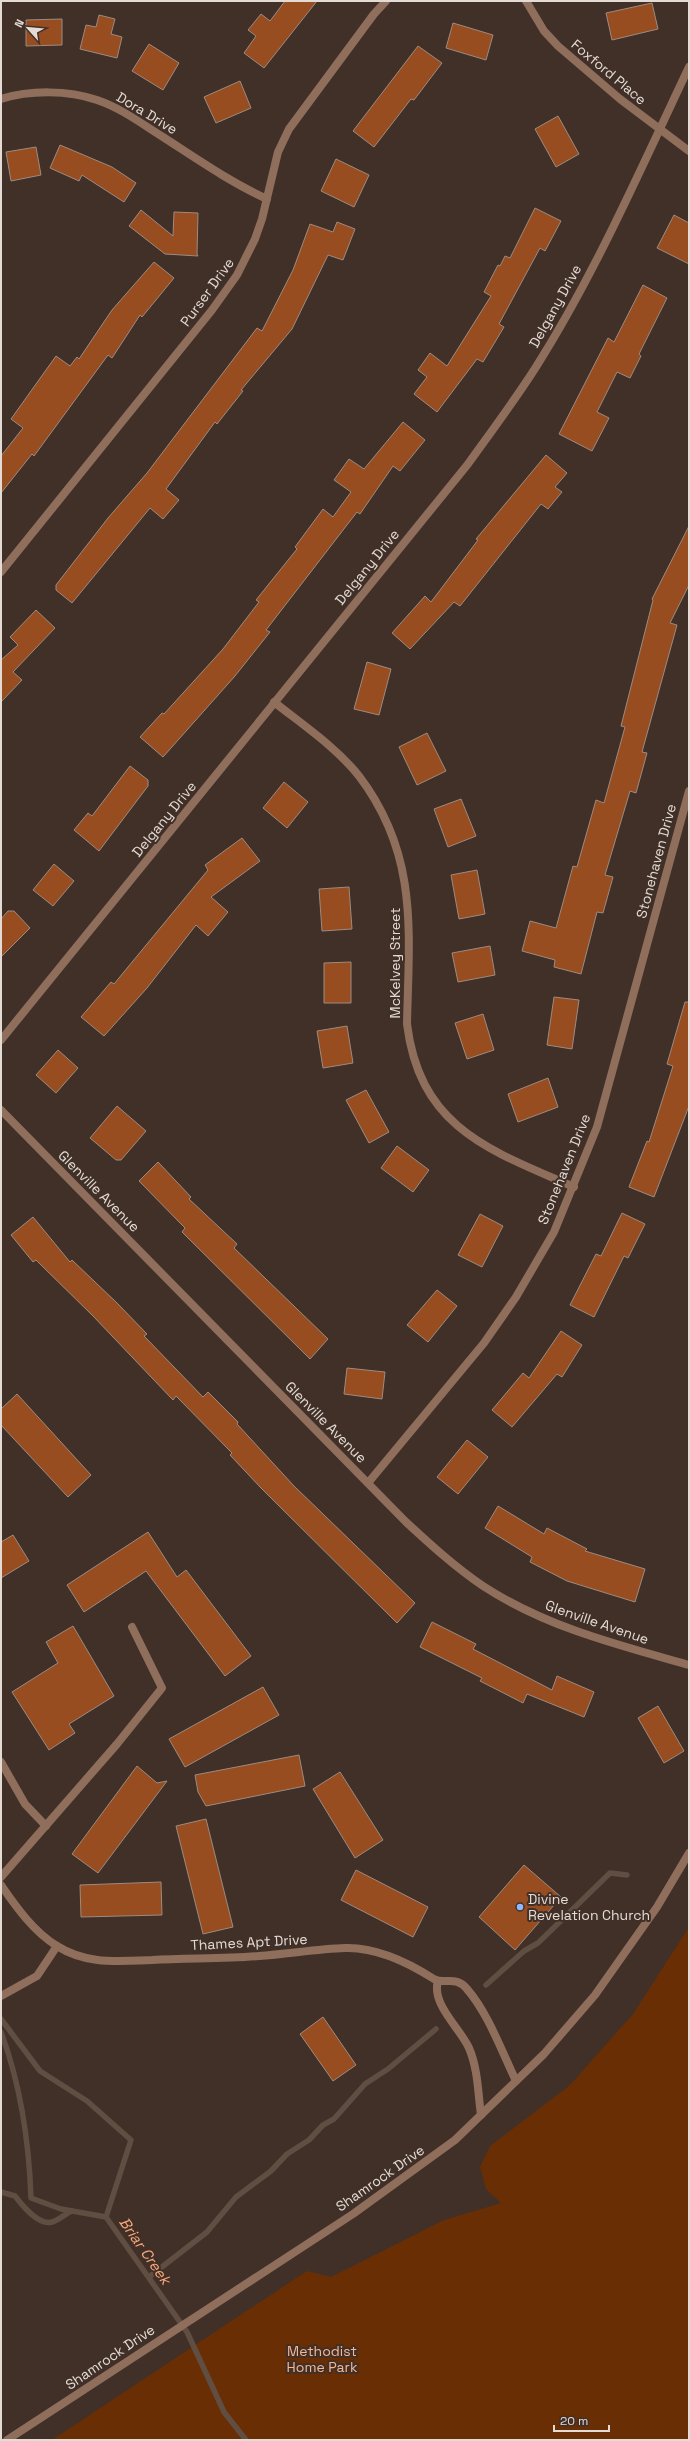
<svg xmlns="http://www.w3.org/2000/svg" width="690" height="2441" font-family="'Space Grotesk',sans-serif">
  <rect width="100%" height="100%" fill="#403028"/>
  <path fill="#692e03" d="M689,1927V2440H52L307,2271L331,2277L444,2220L501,2203L486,2189L480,2167L490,2146L569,2086L633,2014Z"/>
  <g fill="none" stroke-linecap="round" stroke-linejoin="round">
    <g stroke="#614e43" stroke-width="5.5">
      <path d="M486,1985L524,1951L538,1943L610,1873L627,1875"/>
      <path d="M1,2019L40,2071L87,2101L131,2140L106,2217"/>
      <path d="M1,2032C21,2086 29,2141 31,2198L61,2209L106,2217"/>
      <path d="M1,2192L15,2196C22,2205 38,2226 52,2222C59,2220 65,2214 72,2211"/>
      <path d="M106,2217L187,2332L224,2412L246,2440"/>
      <path d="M149,2277L207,2232L236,2197L271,2171L287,2154L309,2140L323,2125L334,2119L365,2084L388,2069L436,2029"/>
    </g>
  </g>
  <g fill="#974d1f" stroke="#9d8b81">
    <path d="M285,1H317L264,68L244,53L256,36L248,30L261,14L270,21Z"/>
    <path d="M652,3L658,29L612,40L606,13Z"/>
    <path d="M99,15L115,19L111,34L122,37L117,58L80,49L86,25L96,27Z"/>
    <path d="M62,19V45L26,46V20Z"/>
    <path d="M453,23L493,35L486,60L446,48Z"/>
    <path d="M149,44L179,63L163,90L132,71Z"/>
    <path d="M418,46L442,63L414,100L411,99L374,147L353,131Z"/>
    <path d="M240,81L251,108L216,123L204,97Z"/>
    <path d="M558,116L579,154L556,167L535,129Z"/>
    <path d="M60,145L112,167L136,183L124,202L82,175L79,181L50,168Z"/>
    <path d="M36,147L41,175L11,181L6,152Z"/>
    <path d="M336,159L369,175L354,207L321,191Z"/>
    <path d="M535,208L561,221L545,251L540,248L499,324L504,327L483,362L477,359L437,412L414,394L427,377L418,370L430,353L447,366L491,296L484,292L498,265L500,266L505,256L510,258Z"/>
    <path d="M141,210L173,236L174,212L198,213L197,254L198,256L165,254L129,226Z"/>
    <path d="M674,215L689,223V264L657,248Z"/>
    <path d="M337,222L355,229L343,260L328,255L292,329L241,390L243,391L217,424L215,422L166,489L179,500L163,519L150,508L72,603L56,590V585L108,518L147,473L257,328L262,331L293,270L310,224L333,232Z"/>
    <path d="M154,262L174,278L142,317L140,315L112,358L108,355L34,456L32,454L1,493V456L23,428L11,419L56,356L70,366L77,357L79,359L112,310Z"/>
    <path d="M643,285L667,298L639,354L641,356L630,378L617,372L597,412L609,418L592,451L559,434L608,338L614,342Z"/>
    <path d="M403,422L425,440L400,471L393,466L360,514L357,512L266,630L270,632L235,676L163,757L140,737L162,713L164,714L223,649L259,602L256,600L297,549L295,547L323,509L333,517L351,492L334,480L349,459L364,469Z"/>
    <path d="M546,455L567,473L555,487L562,492L548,509L541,504L460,606L454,602L410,649L392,633L425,596L431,602L478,540L476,539Z"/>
    <path d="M689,526V585L670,623L677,625L642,752L647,753L636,793L630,791L605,875L613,877L603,913L597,912L581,974L554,967L555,960L522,951L530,921L556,928L573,866L577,867L596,800L604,803L625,727L621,726L653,600L652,599Z"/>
    <path d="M36,610L55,628L13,672L22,680L1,702V660L18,645L10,637Z"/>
    <path d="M367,662L391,669L379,715L354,709Z"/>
    <path d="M427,733L446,771L417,785L399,747Z"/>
    <path d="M130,766L148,780V786L99,851L74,830L88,813L92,816Z"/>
    <path d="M284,782L308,802L287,828L263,808Z"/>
    <path d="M461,799L476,836L448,847L434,809Z"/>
    <path d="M242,838L260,861L211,897L228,912L208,936L196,925L147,988L104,1036L81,1017L111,982L114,984L208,870L205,865Z"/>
    <path d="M54,864L74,881L53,906L33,890Z"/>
    <path d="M477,870L485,914L459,919L451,875Z"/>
    <path d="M349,887L352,929L322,931L319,889Z"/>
    <path d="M8,911H14L30,928L1,957V919Z"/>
    <path d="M490,946L495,975L458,982L452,953Z"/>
    <path d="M351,962V1003H324V963Z"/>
    <path d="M554,997L579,1000L572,1049L547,1045Z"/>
    <path d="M685,1002H689V1106L654,1197L629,1187L647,1141L649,1142L673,1066L667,1064Z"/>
    <path d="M483,1014L494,1050L467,1059L455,1023Z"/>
    <path d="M347,1026L353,1063L323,1068L317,1031Z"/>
    <path d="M58,1050L78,1068L56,1093L36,1075Z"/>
    <path d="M548,1078L558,1107L518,1122L508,1094Z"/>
    <path d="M366,1090L389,1132L369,1143L346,1100Z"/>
    <path d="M117,1106L146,1131L121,1160H116L90,1138Z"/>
    <path d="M397,1146L429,1170L413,1192L381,1168Z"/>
    <path d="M158,1162L191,1197L189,1199L237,1244L234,1248L328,1339L310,1359L182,1232L185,1228L139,1181Z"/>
    <path d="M622,1213L645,1224L628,1258L624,1256L594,1317L570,1305L596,1254L601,1256Z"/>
    <path d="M480,1214L503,1226L482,1267L458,1255Z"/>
    <path d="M33,1217L70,1262L72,1260L117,1303L147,1334L144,1336L203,1397L208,1392L238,1422L237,1424L294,1486L415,1603L397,1623L261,1488L230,1455L232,1453L176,1396L173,1400L93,1316L36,1260L33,1262L11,1235Z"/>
    <path d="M437,1290L457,1306L428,1342L407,1325Z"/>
    <path d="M561,1331L582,1345L562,1377L557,1374L512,1427L492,1410L523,1373L529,1378Z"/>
    <path d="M347,1368L385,1372L382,1399L344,1394Z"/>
    <path d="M17,1394L91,1475L68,1497L1,1425V1409Z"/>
    <path d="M467,1440L488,1457L458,1494L437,1477Z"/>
    <path d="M498,1506L544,1534L547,1528L587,1549L585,1551L645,1569L635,1602L567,1581L530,1562L532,1557L485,1528Z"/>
    <path d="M148,1532L177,1577L186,1570L251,1656L225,1676L146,1571L84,1612L67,1585Z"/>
    <path d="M13,1535L29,1561L1,1578V1542Z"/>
    <path d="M432,1622L476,1644L473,1649L552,1690L557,1676L594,1692L584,1717L527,1694L523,1703L480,1681L482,1678L420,1647Z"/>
    <path d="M73,1626L114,1696L69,1724L75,1733L49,1750L12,1692L58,1663L46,1642Z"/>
    <path d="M263,1687L279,1715L185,1767L169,1739Z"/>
    <path d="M658,1706L684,1751L664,1763L638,1718Z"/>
    <path d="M299,1755L305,1786L206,1806L198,1792L195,1775Z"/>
    <path d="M137,1766L157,1783L167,1781L98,1873L72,1854Z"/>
    <path d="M340,1772L383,1840L355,1858L313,1789Z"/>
    <path d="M206,1819L233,1927L203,1934L176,1826Z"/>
    <path d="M524,1865L561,1897L515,1950L479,1917Z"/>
    <path d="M356,1870L428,1907L413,1937L341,1900Z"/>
    <path d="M161,1882L162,1915L81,1917L80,1885Z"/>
    <path d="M323,2017L356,2065L333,2081L300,2034Z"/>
  </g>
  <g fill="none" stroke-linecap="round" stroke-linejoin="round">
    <g stroke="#906e5c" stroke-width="8">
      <path d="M1,1762L25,1804L46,1826"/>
      <path d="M1,1877L117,1744L162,1688L132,1627"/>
    </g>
    <g stroke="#906e5c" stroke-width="8">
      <path d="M526,1L544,31L558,46L620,99L689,151"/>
      <path d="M1,99C30,90 68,90 97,100C121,108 142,124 163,137C197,159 230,182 267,199"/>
      <path d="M1,572L212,310L237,275L255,239L262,219L278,152L289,129L374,14L386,1"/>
      <path d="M274,702C303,725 336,747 359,776C419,855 409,932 407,1024C420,1128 489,1150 574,1187"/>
      <path d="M1,1040L468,464C491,432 515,400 536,367C596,272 641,168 689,67"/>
      <path d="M1,1110L406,1522C431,1545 455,1567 483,1586C546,1627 618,1645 689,1665"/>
      <path d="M368,1483L484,1343L516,1297L554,1232L597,1127L689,791"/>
      <path d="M1,1885C16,1907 34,1932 57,1946C87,1965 118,1961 152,1960C188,1958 224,1959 259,1956C288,1954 317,1949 345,1948C376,1947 409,1963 434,1979C445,1985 456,1975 467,1989C488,2013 502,2052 516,2081"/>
      <path d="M438,1981C431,2004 460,2028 469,2048C478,2069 478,2093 481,2115"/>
      <path d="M1,1996L37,1976L57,1946"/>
    </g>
    <path stroke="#906e5c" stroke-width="8" d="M7,2440L353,2214L455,2140L544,2054L595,1995L657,1907L689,1853"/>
  </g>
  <circle fill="#8eb9fc" stroke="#403028" stroke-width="1.5" cx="520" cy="1907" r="4"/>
  <g text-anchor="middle" stroke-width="4" stroke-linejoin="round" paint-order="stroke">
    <g font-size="14" fill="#e5dbd5" stroke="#403028">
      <text transform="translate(609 72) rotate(40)" y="5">Foxford Place</text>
      <text transform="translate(147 113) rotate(31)" y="5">Dora Drive</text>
      <text transform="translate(207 292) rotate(-54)" y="5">Purser Drive</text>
      <text transform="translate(555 306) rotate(-61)" y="5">Delgany Drive</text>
      <text transform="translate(367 567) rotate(-51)" y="5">Delgany Drive</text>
      <text transform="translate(164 819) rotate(-51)" y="5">Delgany Drive</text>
      <text transform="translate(656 861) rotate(-75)" y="5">Stonehaven Drive</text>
      <text transform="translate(395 963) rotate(-90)" y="5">McKelvey Street</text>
      <text transform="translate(564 1169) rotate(-68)" y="5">Stonehaven Drive</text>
      <text transform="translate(99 1191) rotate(45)" y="5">Glenville Avenue</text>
      <text transform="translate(326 1422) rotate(45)" y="5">Glenville Avenue</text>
      <text transform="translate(597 1622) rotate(19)" y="5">Glenville Avenue</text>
      <text transform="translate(249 1942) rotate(-3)" y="5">Thames Apt Drive</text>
      <text transform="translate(380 2178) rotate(-35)" y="5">Shamrock Drive</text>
      <text transform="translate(110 2357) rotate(-34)" y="5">Shamrock Drive</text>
    </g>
    <g font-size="14" fill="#e5dbd5" stroke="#403028" text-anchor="start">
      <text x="528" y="1904">Divine<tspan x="528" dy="16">Revelation Church</tspan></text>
    </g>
    <g font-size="14" fill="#f6b795" stroke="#403028">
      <text x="322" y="2356">Methodist<tspan x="322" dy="16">Home Park</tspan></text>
    </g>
    <g font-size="15" font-style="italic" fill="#fba87a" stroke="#403028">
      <text transform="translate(145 2251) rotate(55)" y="5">Briar Creek</text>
    </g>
  </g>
  <rect width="690" height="2441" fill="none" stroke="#e5dbd5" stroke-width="4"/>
  <g transform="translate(28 28) rotate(297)" stroke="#403028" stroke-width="3" paint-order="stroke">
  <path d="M0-3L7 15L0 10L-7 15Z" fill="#e5dbd5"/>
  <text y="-6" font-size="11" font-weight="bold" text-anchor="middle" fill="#e5dbd5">N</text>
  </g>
  <path d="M554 2425v6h55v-6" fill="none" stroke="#e5dbd5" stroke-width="2"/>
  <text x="560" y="2425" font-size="12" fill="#e5dbd5" stroke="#403028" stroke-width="3" paint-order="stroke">20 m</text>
</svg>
